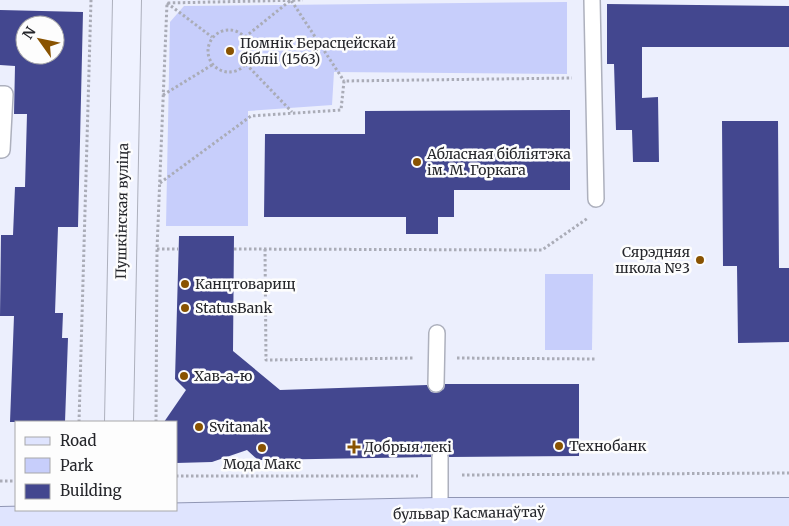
<svg xmlns="http://www.w3.org/2000/svg" width="789" height="526" font-family="Merriweather,serif">
  <rect width="100%" height="100%" fill="#eceffd"/>
  <g fill="#c7cefb">
    <path d="M567,2V74L334,72L332,105L248,111V226H166L170,22L184,6Z"/>
    <path d="M545,274H593L592,350H545Z"/>
  </g>
  <g fill="#43478f" fill-rule="evenodd">
    <path d="M607,4L789,6V47H642V98L658,97L659,162H633L632,130H616L614,64H607Z"/>
    <path d="M0,10L83,12L78,227H58L55,313H63L62,338H68L65,422H10L14,316H0L1,235H13L15,187H25L27,114H14L15,66L0,65ZM25,25H55V55H25Z"/>
    <path d="M570,110V190H454V217H438V234H406V217H264L265,134H365V111Z"/>
    <path d="M722,121H778L779,268H789V342L738,343L737,266H723Z"/>
    <path d="M179,236H234L233,351L280,390L427,385L431,392L436,393L444,389L445,384H579V456L449,457L445,449L440,448L432,452L431,457L258,460L247,450L212,462L176,463V422H164L186,390L175,379Z"/>
  </g>
  <g fill="none" stroke-linecap="round" stroke-linejoin="round">
    <defs>
      <g id="service">
        <path d="M592,0L596,199"/>
        <path d="M0,94H5L2,150H0"/>
        <path d="M436,384L437,333"/>
        <path d="M440,512V457"/>
      </g>
      <path id="secondary" d="M119,422L127,0"/>
      <path id="primary" d="M0,521L440,512H789"/>
    </defs>
    <use href="#service" stroke="#adb0bd" stroke-width="18"/>
    <use href="#secondary" stroke="#adb0bd" stroke-width="30"/>
    <use href="#primary" stroke="#9096b4" stroke-width="30"/>
    <g stroke="#aaacb7" stroke-width="3" stroke-dasharray="2.5 2.5" stroke-linecap="butt">
      <path d="M167,3L212,37"/>
      <circle cx="229" cy="51" r="21"/>
      <path d="M245,37L291,0L344,81"/>
      <path d="M246,64L292,112"/>
      <path d="M163,95L212,65"/>
      <path d="M160,183L251,116L341,110L344,81L572,78"/>
      <path d="M157,249H178"/>
      <path d="M234,249L542,250L588,218"/>
      <path d="M265,249L266,360L415,358"/>
      <path d="M457,358L596,359"/>
      <path d="M79,422L91,0"/>
      <path d="M156,422L157,249L167,3L303,0"/>
      <path d="M462,475L789,473"/>
      <path d="M176,476H418"/>
      <path d="M0,481H16"/>
    </g>
    <use href="#service" stroke="#fff" stroke-width="15"/>
    <use href="#secondary" stroke="#eff2ff" stroke-width="28"/>
    <use href="#primary" stroke="#dfe4fe" stroke-width="28"/>
  </g>
  <g fill="#895301" stroke="#fdfdfd" stroke-width="2">
    <circle cx="230" cy="51" r="5"/>
    <circle cx="417" cy="162" r="5"/>
    <circle cx="700" cy="260" r="5"/>
    <circle cx="185" cy="284" r="5"/>
    <circle cx="185" cy="308" r="5"/>
    <circle cx="184" cy="376" r="5"/>
    <circle cx="199" cy="427" r="5"/>
    <circle cx="559" cy="446" r="5"/>
    <path d="M351.5 439.5h5v5h5v5h-5v5h-5v-5h-5v-5h5z"/>
    <circle cx="262" cy="448" r="5"/>
  </g>
  <g text-anchor="middle" stroke-width="5" stroke-linejoin="round" paint-order="stroke">
    <g font-size="14" fill="#25262b" stroke="#fdfdfd" text-anchor="start">
      <text x="240" y="48">Помнік Берасцейскай<tspan x="240" dy="16">бібліі (1563)</tspan></text>
      <text x="427" y="159">Абласная бібліятэка<tspan x="427" dy="16">ім. М. Горкага</tspan></text>
      <text x="690" y="257" text-anchor="end">Сярэдняя<tspan x="690" dy="16">школа №3</tspan></text>
      <text x="195" y="289">Канцтоварищ</text>
      <text x="195" y="313">StatusBank</text>
      <text x="194" y="381">Хав-а-ю</text>
      <text x="209" y="432">Svitanak</text>
      <text x="569" y="451">Технобанк</text>
      <text x="364" y="452">Добрыя лекі</text>
      <text x="262" y="469" text-anchor="middle">Мода Макс</text>
    </g>
    <g font-size="14" fill="#25262b" stroke="#fdfdfd">
      <text transform="translate(122 211) rotate(-89)" y="5">Пушкінская вуліца</text>
      <text transform="translate(469 513) rotate(-1)" y="5">бульвар Касманаўтаў</text>
    </g>
  </g>
  <rect x="15" y="421" width="162" height="90" fill="#fdfdfd" stroke="#a7a7a9"/>
  <rect x="25" y="437" width="25" height="8" fill="#dfe4fe" stroke="#a7a7a9"/>
  <text x="60" y="446" font-size="15" fill="#25262b">Road</text>
  <rect x="25" y="458" width="25" height="15" fill="#c7cefb" stroke="#a7a7a9"/>
  <text x="60" y="471" font-size="15" fill="#25262b">Park</text>
  <rect x="25" y="484" width="25" height="15" fill="#43478f" stroke="#a7a7a9"/>
  <text x="60" y="496" font-size="15" fill="#25262b">Building</text>
  <g transform="translate(40 40) rotate(303)"><circle r="24" fill="#fdfdfd" stroke="#a7a7a9"/>
  <path d="M0-4L9 19L0 12L-9 19Z" fill="#895301"/>
  <text y="-8" font-size="14" font-weight="bold" text-anchor="middle" fill="#25262b">N</text>
  </g>
</svg>
